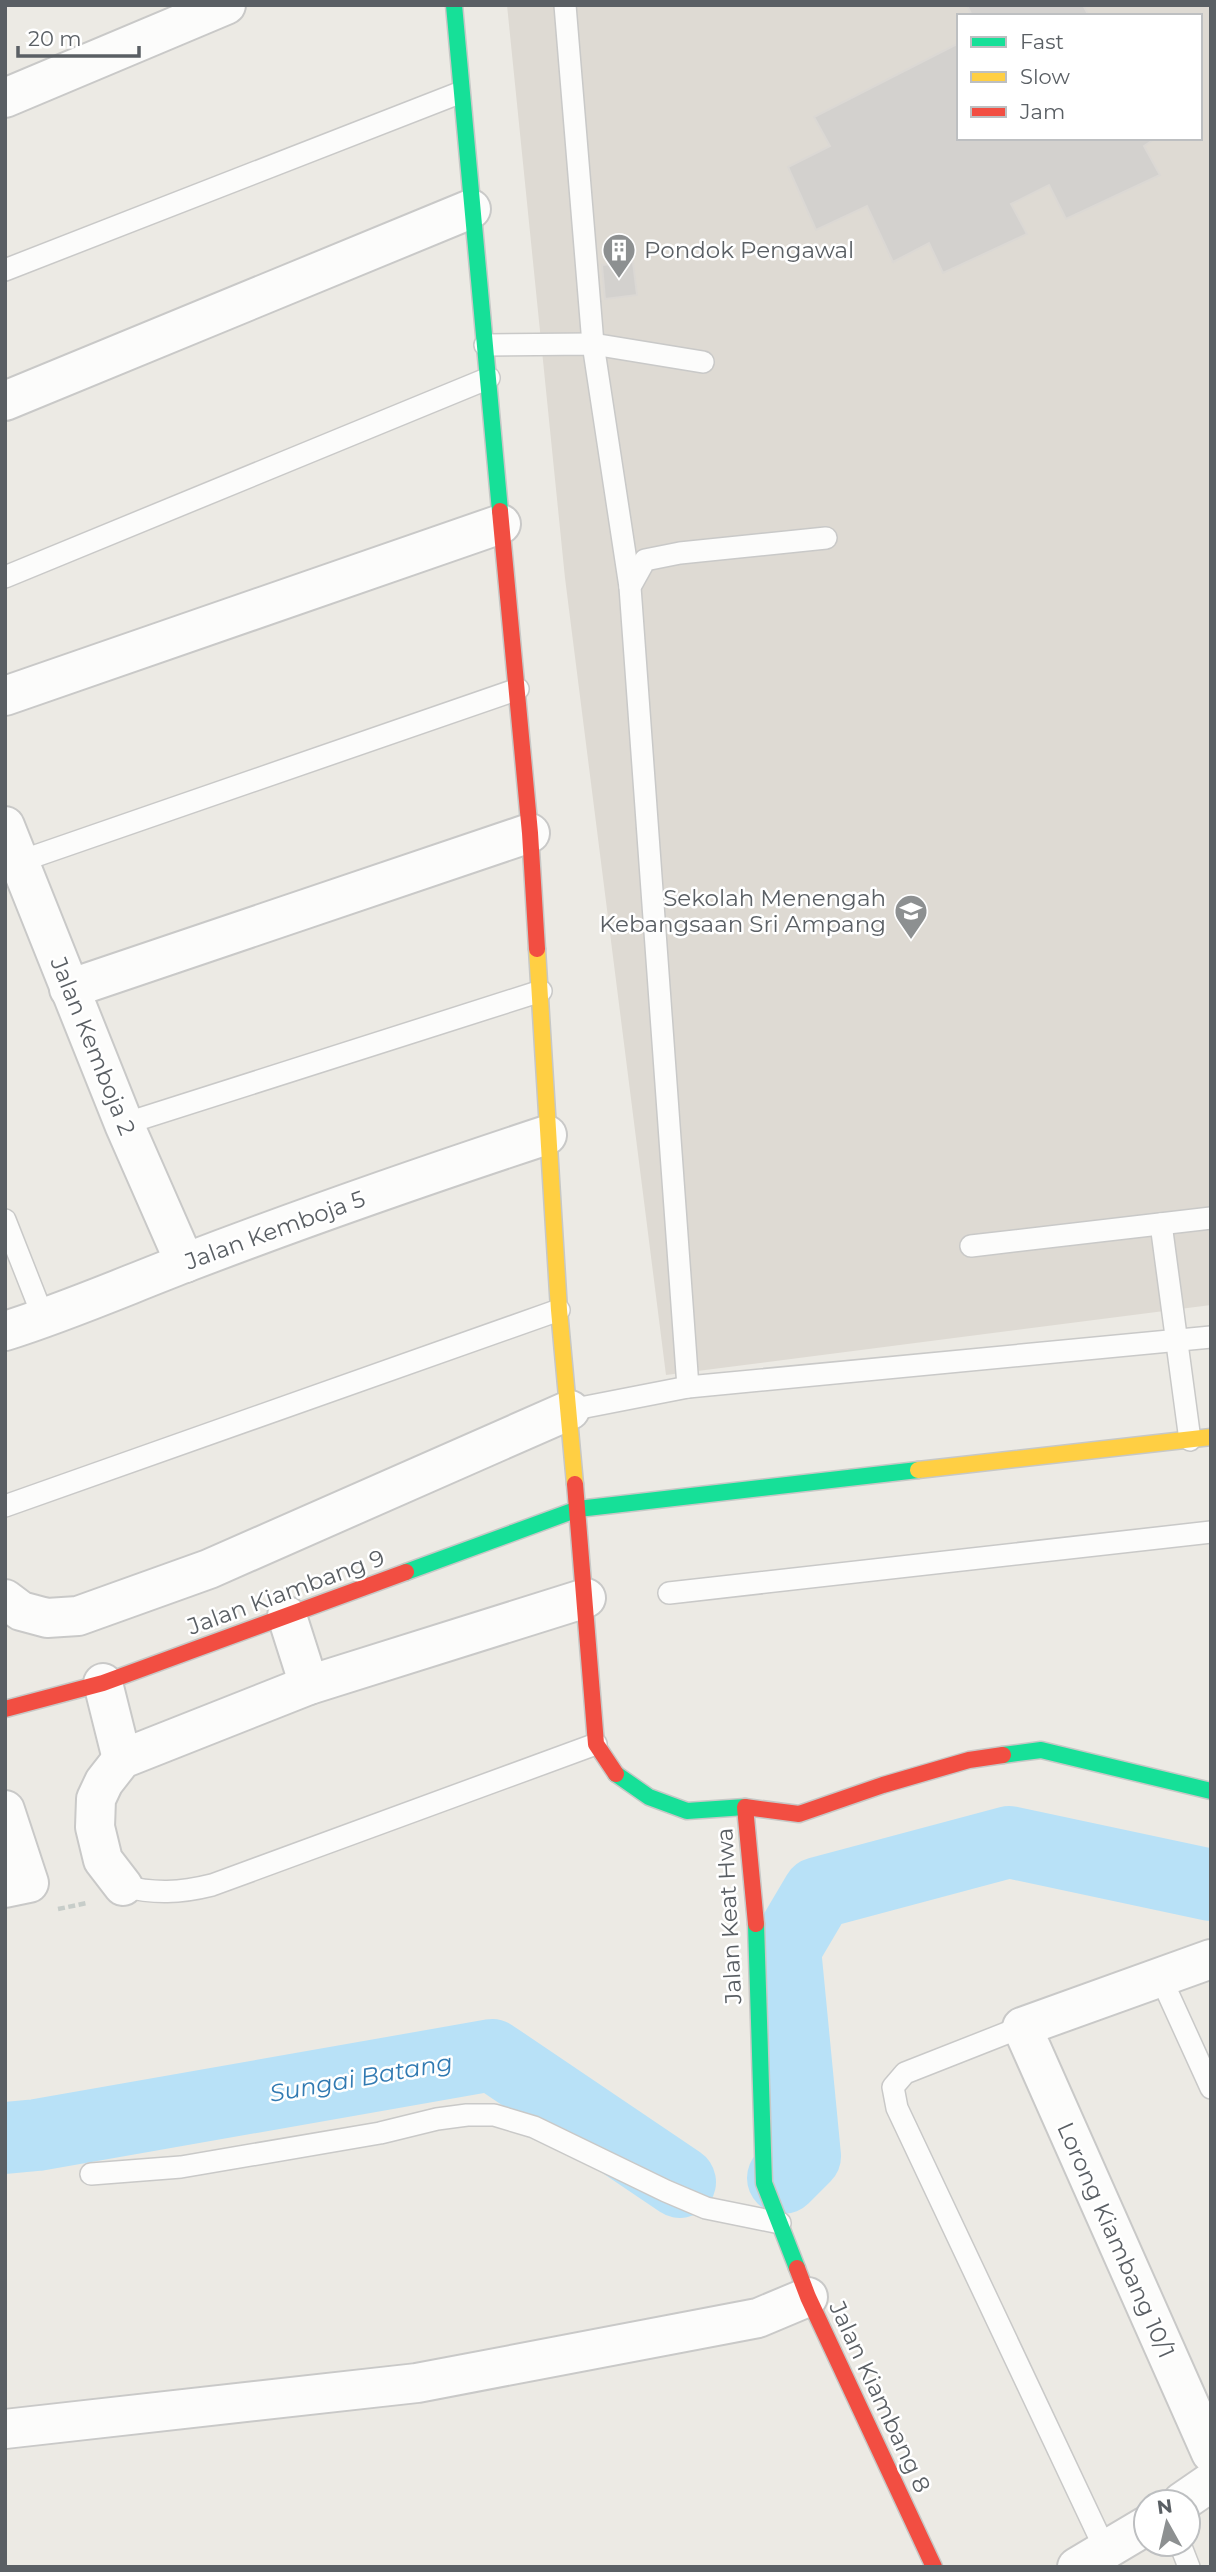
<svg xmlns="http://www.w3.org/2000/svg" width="1216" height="2572" font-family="Montserrat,sans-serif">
  <rect width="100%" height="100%" fill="#eceae4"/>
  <path fill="#dedad3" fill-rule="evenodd" d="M507,5H1211V1305L666,1375L565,578ZM959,16H1200V138H959Z"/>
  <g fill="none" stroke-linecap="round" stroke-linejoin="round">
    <g stroke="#b8e1f7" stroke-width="72">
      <path d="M5,2138L37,2135L492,2055L680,2182"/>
      <path d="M783,2178L805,2156L785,1949L818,1893L1009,1842L1211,1885"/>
    </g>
  </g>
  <g fill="#d3d1ce" stroke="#dbd8d4" stroke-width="2">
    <path d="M967,5H1083L1089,16H972Z"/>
    <path d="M959,43V138H1156L1144,146L1160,175L1066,219L1049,185L1011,204L1027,234L943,273L929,243L893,262L867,206L816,230L788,167L830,146L814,117Z"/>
    <path d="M633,262L637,295L605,299L602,265Z"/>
  </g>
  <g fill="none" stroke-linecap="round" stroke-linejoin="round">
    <defs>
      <g id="lane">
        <path d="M565,5L593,344L630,587"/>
        <path d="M5,270L459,93"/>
        <path d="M485,345L593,344L703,362"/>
        <path d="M5,577L489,378"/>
        <path d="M18,862L518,689"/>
        <path d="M124,1124L541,991"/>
        <path d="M5,1220L44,1319"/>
        <path d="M1161,1224L1190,1440"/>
        <path d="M971,1246L1211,1218"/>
        <path d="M688,1387L630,587L645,560L680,553L826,538"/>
        <path d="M570,1410L688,1387L1211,1337"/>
        <path d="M5,1506L559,1310"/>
        <path d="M669,1593L1211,1532"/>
        <path d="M123,1886C154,1894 180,1893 212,1885L596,1744"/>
        <path d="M1160,1976L1211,2088"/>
        <path d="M1022,2027L905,2073L893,2087L897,2108L1106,2551"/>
        <path d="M91,2174L181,2167L380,2133L437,2119L467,2115H494L534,2127L666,2191L706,2208L780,2223"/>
        <path d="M1180,2544L1189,2567"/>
      </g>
      <g id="street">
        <path d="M5,98L226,5"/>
        <path d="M5,401L471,209"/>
        <path d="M5,696L501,524"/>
        <path d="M5,826L124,1124L185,1263"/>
        <path d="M69,989L530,833"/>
        <path d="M5,1331C66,1312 125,1286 185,1263C305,1217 426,1175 547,1135"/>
        <path d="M5,1599L21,1611L47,1618L78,1616L209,1569L570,1410"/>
        <path d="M287,1616L309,1685"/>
        <path d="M103,1683L122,1759"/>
        <path d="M5,1810L29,1883L5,1888"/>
        <path d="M123,1886L103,1860L95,1827L96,1799L104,1782L122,1759L309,1685L586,1598"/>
        <path d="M1211,1959L1022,2027L1211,2453"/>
        <path d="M5,2429L417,2383L758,2318L808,2297"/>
        <path d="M1182,2502L1211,2482"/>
        <path d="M1077,2567L1146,2526"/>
      </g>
      <g id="fast">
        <path d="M454,5L500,511"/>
        <path d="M406,1572L578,1509L918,1470"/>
        <path d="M1003,1755L1041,1750L1211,1791"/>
        <path d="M616,1774L649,1797L687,1811L745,1807"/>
        <path d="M756,1924L764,2183L797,2268"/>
      </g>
      <g id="slow">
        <path d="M537,949L559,1310L575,1484"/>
        <path d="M918,1470L1211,1437"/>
      </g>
      <g id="jam">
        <path d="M500,511L530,833L537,949"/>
        <path d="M575,1484L596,1744L616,1774"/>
        <path d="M5,1709L103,1683L406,1572"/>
        <path d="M756,1924L745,1807L799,1814L883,1785L969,1760L1003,1755"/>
        <path d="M797,2268L808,2297L934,2567"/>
      </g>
    </defs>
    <use href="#lane" stroke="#c9c9c8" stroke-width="24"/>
    <use href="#street" stroke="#c9c9c8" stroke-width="42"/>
    <use href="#fast" stroke="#c7c8c6" stroke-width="19"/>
    <use href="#slow" stroke="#c7c8c6" stroke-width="19"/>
    <use href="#jam" stroke="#c7c8c6" stroke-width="19"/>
    <path stroke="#c7cdc9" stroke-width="4.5" stroke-dasharray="7 3.5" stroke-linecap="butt" d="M58,1909L87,1903"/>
    <use href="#lane" stroke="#fcfcfb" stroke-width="21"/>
    <use href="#street" stroke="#fcfcfb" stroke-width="38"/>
    <use href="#fast" stroke="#16e098" stroke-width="16"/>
    <use href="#slow" stroke="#ffcf43" stroke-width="16"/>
    <use href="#jam" stroke="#f24e42" stroke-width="16"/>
  </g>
  <defs>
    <symbol id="building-pin" viewBox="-11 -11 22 30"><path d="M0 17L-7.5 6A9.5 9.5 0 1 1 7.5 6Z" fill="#8d9091" stroke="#fff"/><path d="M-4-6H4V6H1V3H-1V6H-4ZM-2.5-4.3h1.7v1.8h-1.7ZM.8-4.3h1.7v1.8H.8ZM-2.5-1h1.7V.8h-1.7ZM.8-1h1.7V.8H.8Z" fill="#fff"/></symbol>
    <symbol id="school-pin" viewBox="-11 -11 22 30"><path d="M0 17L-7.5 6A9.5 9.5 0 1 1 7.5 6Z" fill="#8d9091" stroke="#fff"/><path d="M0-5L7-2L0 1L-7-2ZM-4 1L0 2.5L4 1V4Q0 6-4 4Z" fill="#fff"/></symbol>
  </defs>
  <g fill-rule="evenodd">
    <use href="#building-pin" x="600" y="231" width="38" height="52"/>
    <use href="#school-pin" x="892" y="892" width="38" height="52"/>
  </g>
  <g text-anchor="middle" stroke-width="5" stroke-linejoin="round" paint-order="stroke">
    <g font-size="23" fill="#5a5f64" stroke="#fff" text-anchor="start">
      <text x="644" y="258">Pondok Pengawal</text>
      <text x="886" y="906" text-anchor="end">Sekolah Menengah<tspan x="886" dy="26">Kebangsaan Sri Ampang</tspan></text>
    </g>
    <g font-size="23" fill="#5a5f64" stroke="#fff">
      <text transform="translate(93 1046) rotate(68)" y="8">Jalan Kemboja 2</text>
      <text transform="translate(275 1230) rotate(-20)" y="8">Jalan Kemboja 5</text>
      <text transform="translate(286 1592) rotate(-20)" y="8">Jalan Kiambang 9</text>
      <text transform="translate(729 1916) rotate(-93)" y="8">Jalan Keat Hwa</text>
      <text transform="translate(1116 2240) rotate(66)" y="8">Lorong Kiambang 10/1</text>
      <text transform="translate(880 2397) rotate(65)" y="8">Jalan Kiambang 8</text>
    </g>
    <g font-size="24" font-style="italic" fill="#317ab2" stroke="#fff">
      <text transform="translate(361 2078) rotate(-10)" y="8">Sungai Batang</text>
    </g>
  </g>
  <rect width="1216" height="2572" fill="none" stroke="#5a5f64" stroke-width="14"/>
  <rect x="957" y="14" width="245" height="126" fill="#ffffff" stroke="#bdbfc1" stroke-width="2"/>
  <rect x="971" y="37" width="35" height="10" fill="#16e098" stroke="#bdbfc1" stroke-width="2"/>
  <text x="1020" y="49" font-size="21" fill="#5a5f64">Fast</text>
  <rect x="971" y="72" width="35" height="10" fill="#ffcf43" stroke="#bdbfc1" stroke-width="2"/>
  <text x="1020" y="84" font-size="21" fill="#5a5f64">Slow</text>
  <rect x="971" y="107" width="35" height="10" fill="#f24e42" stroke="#bdbfc1" stroke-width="2"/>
  <text x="1020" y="119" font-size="21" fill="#5a5f64">Jam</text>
  <g transform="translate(1167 2523) rotate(352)"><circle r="33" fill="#ffffff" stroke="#bdbfc1" stroke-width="2"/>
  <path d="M0-5L12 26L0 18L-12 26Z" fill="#8d9091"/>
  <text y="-10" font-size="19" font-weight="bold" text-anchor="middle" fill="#5a5f64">N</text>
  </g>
  <path d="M18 46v10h121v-10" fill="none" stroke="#5a5f64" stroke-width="3.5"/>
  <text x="28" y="46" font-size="21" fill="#5a5f64" stroke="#ffffff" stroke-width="5" paint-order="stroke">20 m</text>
</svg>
